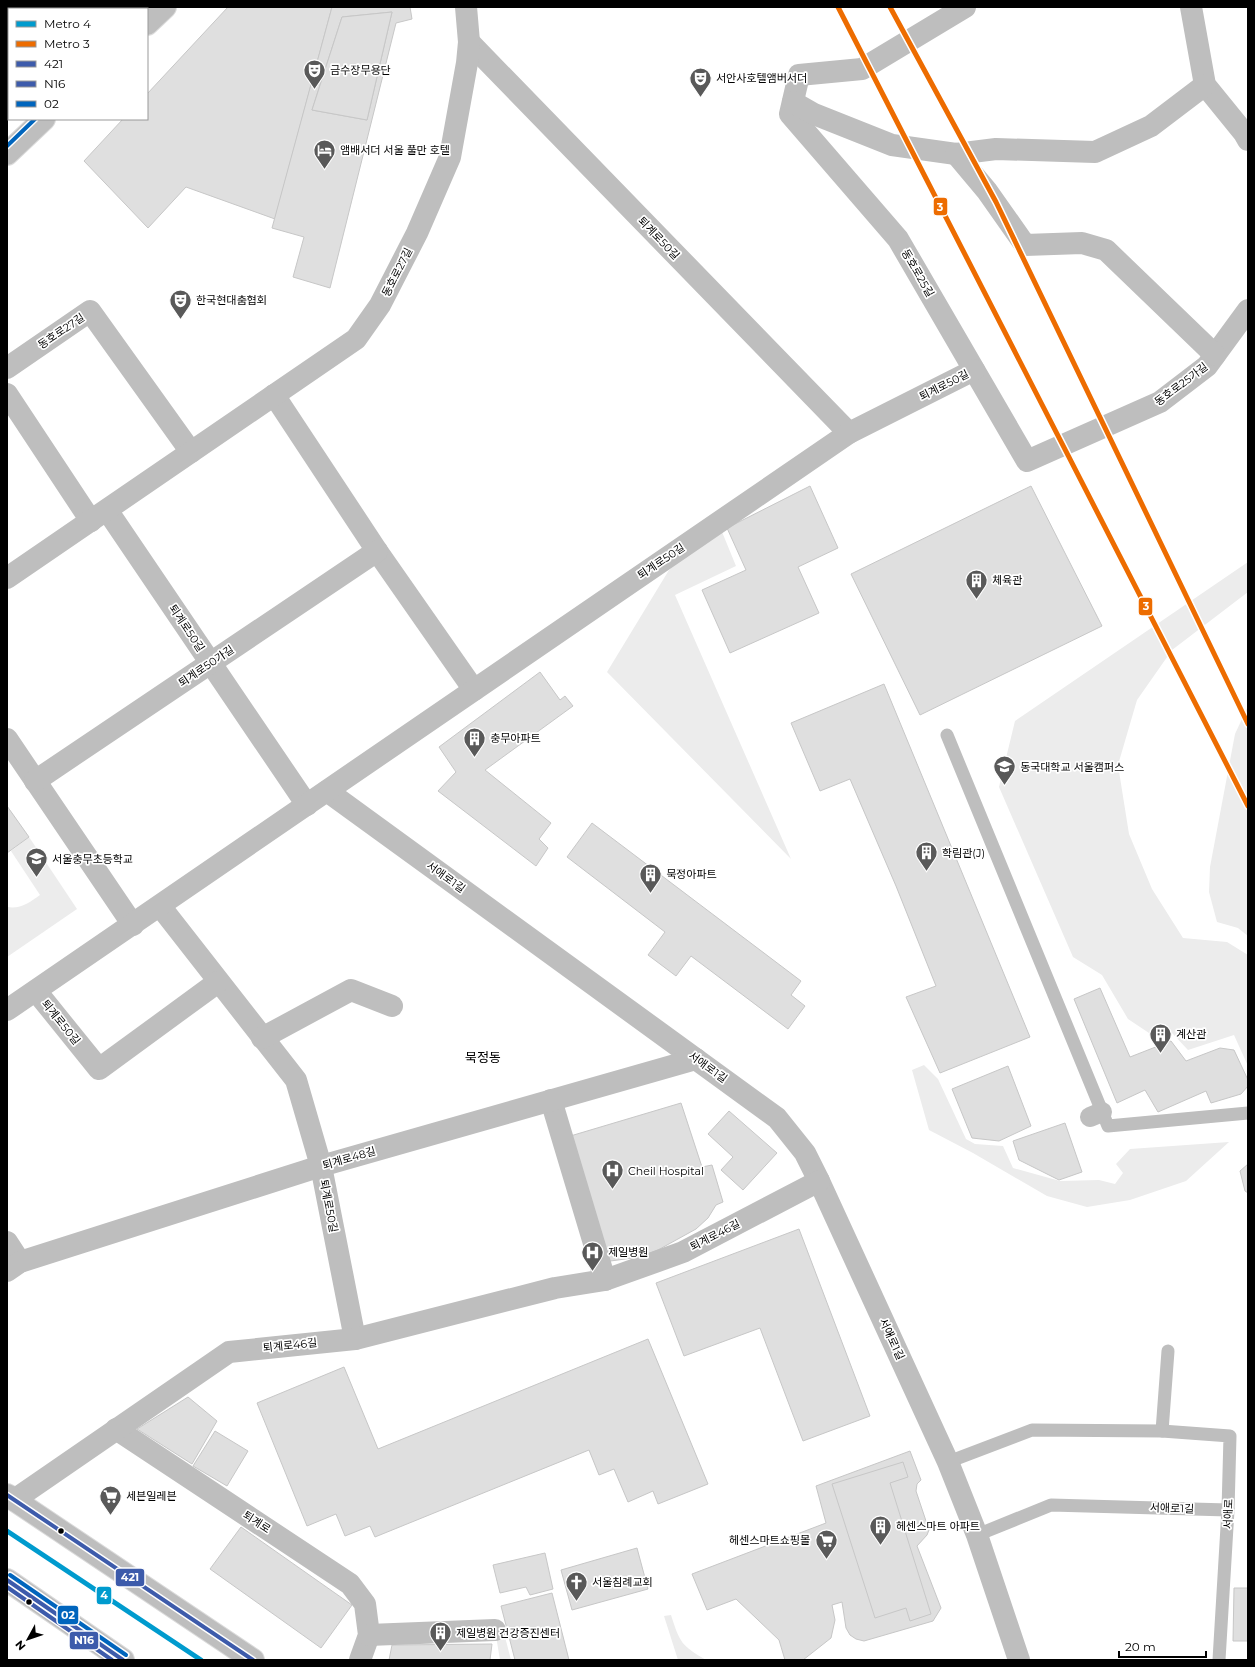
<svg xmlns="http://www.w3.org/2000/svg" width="1255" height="1667" font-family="Montserrat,'Noto Sans KR',sans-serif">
  <rect width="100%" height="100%" fill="#fff"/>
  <g fill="#ececec">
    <path d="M720,527L736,566L675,595L791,859L607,672L669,570Z"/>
    <path d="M1248,562V592L1172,650L1137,700L1118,765L1129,834L1152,889L1183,938L1227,942L1248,955V1066L1234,1035L1188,1050L1172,1033H1149L1128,1019L1102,975L1073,957L999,787L1015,721Z"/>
    <path d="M1248,706V936L1238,928L1217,922L1209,892L1210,867L1235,734Z"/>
    <path d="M29,837L77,909L7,957V907C21,909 29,903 40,895L11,851Z"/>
    <path d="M924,1065L938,1079L966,1139L975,1144L1003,1146L1013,1168L1060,1181L1099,1180L1115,1184L1123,1173L1116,1164L1130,1149L1229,1142L1186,1181L1130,1200L1087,1207L1047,1196L973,1153L929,1130L912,1070Z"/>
    <path d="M671,1615C680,1643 681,1645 706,1660H678L664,1616Z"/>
    <path d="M503,1629L511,1660H500L495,1630Z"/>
  </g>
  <g fill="#dfdfdf" stroke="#c7c7c7" fill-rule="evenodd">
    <path d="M228,7H332L275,219L186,187L148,228L84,161L123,119H147V94Z"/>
    <path d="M332,7H410L412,19L396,23L330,288L293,277L304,237L272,228ZM392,12L367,120L312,110L342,17Z"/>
    <path d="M392,12L367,120L312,110L342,17Z"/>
    <path d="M810,486L838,548L798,567L819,613L730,653L702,590L746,570L727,528Z"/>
    <path d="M1031,486L1102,626L920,715L851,574Z"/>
    <path d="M540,672L560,700L565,696L573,706L485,770L551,823L539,839L548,848L536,866L438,791L456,772L439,747Z"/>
    <path d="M884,684L1030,1037L940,1073L906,997L936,986L896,886L850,779L820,791L791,723Z"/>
    <path d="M7,806L29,837L7,853Z"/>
    <path d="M592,823L801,981L791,995L805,1006L788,1029L691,956L676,976L648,955L665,932L567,857Z"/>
    <path d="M1100,988L1130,1057L1171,1041L1186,1061L1220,1048L1234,1050L1248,1080V1086L1241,1094L1211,1103L1206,1091L1158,1112L1145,1090L1117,1103L1074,999Z"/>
    <path d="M1008,1066L1031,1126L999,1141L972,1138L952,1089Z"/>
    <path d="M681,1103L702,1167L712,1165L723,1202L716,1205L708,1218L696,1229L658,1250L640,1257L603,1262L567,1137Z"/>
    <path d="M729,1111L777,1153L743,1190L721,1170L733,1157L708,1134Z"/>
    <path d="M1065,1123L1082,1172L1059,1180L1019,1160L1013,1141Z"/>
    <path d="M1248,1164V1193L1245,1191L1240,1171Z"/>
    <path d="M799,1229L870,1416L803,1441L760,1328L684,1356L656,1283Z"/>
    <path d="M648,1339L708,1484L658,1504L653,1491L628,1502L614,1469L599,1475L589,1450L375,1537L370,1526L345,1536L336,1514L307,1526L257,1403L344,1367L378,1449Z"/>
    <path d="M188,1397L217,1421L192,1464L137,1429Z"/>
    <path d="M215,1431L248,1451L227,1486L193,1466Z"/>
    <path d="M910,1451L921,1480L917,1484L916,1491L929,1530L927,1535L917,1546L941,1608L933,1621L864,1641L856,1639L850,1635L846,1628L842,1602L832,1605L835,1620L831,1638L803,1660H785L779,1640L736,1599L707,1610L692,1574L826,1523L816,1486Z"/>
    <path d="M903,1462L908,1477L890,1483L931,1614L910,1621L906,1608L875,1618L832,1484Z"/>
    <path d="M241,1527L352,1605L321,1648L210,1569Z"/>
    <path d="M637,1548L648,1589L572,1610L561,1570Z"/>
    <path d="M545,1553L553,1589L530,1595L526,1587L500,1593L493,1565Z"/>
    <path d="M1234,1588H1248V1641H1233Z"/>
    <path d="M552,1593L569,1660H515L501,1606Z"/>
    <path d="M492,1644L490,1660H389L392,1645Z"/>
  </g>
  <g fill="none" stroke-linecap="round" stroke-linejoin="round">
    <defs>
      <g id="primary">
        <path d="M147,24L165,7"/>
        <path d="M7,154L44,119"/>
        <path d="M7,1495L253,1660"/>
        <path d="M7,1580L123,1660"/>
      </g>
    </defs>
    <use href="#primary" stroke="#dbdbdb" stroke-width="24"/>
    <g stroke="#bebebe" stroke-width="13">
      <path d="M947,735L1108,1126L1248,1113"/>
      <path d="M1162,1431L1168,1351"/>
      <path d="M948,1462L1032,1430L1162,1431L1230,1436L1228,1510L1219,1660"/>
      <path d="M977,1535L1051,1505L1228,1510"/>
    </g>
    <path stroke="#bebebe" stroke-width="20" d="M1090,1117L1102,1112"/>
    <g stroke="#bebebe" stroke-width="22">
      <path d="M106,7L108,9"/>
      <path d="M965,7L862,69L799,75L790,114L898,239L1027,461L1160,402L1207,366L1248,310"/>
      <path d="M1191,7L1205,85L1244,133L1248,140"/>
      <path d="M469,42L849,433"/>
      <path d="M793,102L814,114L892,145L956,154L996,149L1095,152L1151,126L1205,85"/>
      <path d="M956,154L987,191L1025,245L1082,243L1106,250L1215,355"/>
      <path d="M7,368L90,311L191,452"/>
      <path d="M7,394L91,521"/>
      <path d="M274,395L377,551L474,690"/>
      <path d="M107,510L307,805"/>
      <path d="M7,578L356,339L380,305L417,233L450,157L467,63L469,42L466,7"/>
      <path d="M7,739L133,925"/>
      <path d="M35,781L377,551"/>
      <path d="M327,791L777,1118L805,1153L819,1181L948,1462L977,1535L1019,1660"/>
      <path d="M160,906L296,1080L321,1166L355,1339"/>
      <path d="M36,991L99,1069L218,982"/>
      <path d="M7,1010L849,433L974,370"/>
      <path d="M262,1038L351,990L392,1006"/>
      <path d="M551,1100L605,1280"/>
      <path d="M7,1242L20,1262"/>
      <path d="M7,1271L20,1262L321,1166L696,1059"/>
      <path d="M116,1429L350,1584L365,1604L369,1635L360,1660"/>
      <path d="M14,1500L229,1352L355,1339L555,1288L605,1280L683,1252L819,1181"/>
      <path d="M369,1635L495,1630"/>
    </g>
    <use href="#primary" stroke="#bebebe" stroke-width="22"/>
    <defs>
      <g id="bus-1">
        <path d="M7,1495L253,1660"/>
        <path d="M7,1580L123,1660"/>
      </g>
      <path id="bus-2" d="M7,1587L112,1660"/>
      <g id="bus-3">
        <path d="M7,146L35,119"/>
        <path d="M10,1575L126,1655"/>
      </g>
    </defs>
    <use href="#bus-1" stroke="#fff" stroke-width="7"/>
    <use href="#bus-2" stroke="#fff" stroke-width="7"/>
    <use href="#bus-3" stroke="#fff" stroke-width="7"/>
    <use href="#bus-1" stroke="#3d5bab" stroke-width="4"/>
    <use href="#bus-2" stroke="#3d5bab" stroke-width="4"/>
    <use href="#bus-3" stroke="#0065bd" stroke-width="4"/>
    <defs>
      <path id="metro-1" d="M7,1531L201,1660"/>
      <g id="metro-2">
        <path d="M838,7L1248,806"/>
        <path d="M890,7L996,202L1248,724"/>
      </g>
    </defs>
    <use href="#metro-1" stroke="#fff" stroke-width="8"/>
    <use href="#metro-2" stroke="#fff" stroke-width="8"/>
    <use href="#metro-1" stroke="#009bce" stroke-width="5"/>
    <use href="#metro-2" stroke="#ed6c00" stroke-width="5"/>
  </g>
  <defs>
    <symbol id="theatre-pin" viewBox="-11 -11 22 30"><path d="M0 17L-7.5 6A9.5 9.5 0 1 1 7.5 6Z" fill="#595959" stroke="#fff"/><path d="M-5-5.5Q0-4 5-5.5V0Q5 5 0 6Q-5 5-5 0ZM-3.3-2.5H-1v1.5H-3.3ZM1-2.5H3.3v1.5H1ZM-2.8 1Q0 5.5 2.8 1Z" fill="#fff"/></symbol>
    <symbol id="hotel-pin" viewBox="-11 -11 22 30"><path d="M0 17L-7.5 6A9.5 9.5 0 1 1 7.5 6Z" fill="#595959" stroke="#fff"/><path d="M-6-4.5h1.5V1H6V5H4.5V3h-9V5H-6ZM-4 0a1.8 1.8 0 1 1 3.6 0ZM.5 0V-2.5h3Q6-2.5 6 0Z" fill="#fff"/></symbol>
    <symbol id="building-pin" viewBox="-11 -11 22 30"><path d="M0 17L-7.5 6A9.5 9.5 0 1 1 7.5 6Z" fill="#595959" stroke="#fff"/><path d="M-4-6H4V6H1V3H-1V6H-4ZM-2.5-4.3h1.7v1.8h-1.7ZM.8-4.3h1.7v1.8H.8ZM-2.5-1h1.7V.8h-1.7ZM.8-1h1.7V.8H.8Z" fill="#fff"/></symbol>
    <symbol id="university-pin" viewBox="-11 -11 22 30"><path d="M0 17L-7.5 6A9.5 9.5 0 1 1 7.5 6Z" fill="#595959" stroke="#fff"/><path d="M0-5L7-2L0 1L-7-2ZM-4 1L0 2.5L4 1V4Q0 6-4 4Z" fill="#fff"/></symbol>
    <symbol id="school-pin" viewBox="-11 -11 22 30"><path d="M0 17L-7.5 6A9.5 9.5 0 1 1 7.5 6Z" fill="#595959" stroke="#fff"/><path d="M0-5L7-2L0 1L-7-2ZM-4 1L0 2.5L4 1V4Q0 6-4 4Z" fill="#fff"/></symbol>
    <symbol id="hospital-pin" viewBox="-11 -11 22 30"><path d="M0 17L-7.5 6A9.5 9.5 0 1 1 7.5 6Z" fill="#595959" stroke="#fff"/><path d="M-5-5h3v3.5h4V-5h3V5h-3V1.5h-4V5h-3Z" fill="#fff"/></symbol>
    <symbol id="supermarket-pin" viewBox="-11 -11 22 30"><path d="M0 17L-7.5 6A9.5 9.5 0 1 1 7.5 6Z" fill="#595959" stroke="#fff"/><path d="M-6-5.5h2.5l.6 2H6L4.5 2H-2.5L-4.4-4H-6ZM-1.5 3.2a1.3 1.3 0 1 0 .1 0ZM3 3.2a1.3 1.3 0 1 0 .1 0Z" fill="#fff"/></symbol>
    <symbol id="church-pin" viewBox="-11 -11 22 30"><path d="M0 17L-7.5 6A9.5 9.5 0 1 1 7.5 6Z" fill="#595959" stroke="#fff"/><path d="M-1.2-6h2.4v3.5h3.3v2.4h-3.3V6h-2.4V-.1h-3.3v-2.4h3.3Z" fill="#fff"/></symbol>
  </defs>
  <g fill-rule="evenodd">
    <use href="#theatre-pin" x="302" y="58" width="25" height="34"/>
    <use href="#theatre-pin" x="688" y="66" width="25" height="34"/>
    <use href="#hotel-pin" x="312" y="138" width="25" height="34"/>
    <use href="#theatre-pin" x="168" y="288" width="25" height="34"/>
    <use href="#building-pin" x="964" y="568" width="25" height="34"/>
    <use href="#building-pin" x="462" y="726" width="25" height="34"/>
    <use href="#university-pin" x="992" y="754" width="25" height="34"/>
    <use href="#building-pin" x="914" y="840" width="25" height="34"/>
    <use href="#school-pin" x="24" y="846" width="25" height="34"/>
    <use href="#building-pin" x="638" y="862" width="25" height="34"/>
    <use href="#building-pin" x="1148" y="1022" width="25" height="34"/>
    <use href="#hospital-pin" x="600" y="1158" width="25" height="34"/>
    <use href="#hospital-pin" x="580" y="1240" width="25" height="34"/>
    <use href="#supermarket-pin" x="98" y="1484" width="25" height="34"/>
    <use href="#building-pin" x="868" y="1514" width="25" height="34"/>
    <use href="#supermarket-pin" x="814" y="1528" width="25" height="34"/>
    <use href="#church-pin" x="564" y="1570" width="25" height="34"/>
    <use href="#building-pin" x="428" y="1620" width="25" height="34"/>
  </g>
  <g fill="#000" stroke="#fff" stroke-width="1.5">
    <circle cx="61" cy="1531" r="3.5"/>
    <circle cx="29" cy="1602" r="3.5"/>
  </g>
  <g text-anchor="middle" stroke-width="3.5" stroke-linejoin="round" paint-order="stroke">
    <g font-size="11" fill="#000" stroke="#fff" text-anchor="start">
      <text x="330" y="74">금수장무용단</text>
      <text x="716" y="82">서안사호텔앰버서더</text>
      <text x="340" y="154">앰배서더 서울 풀만 호텔</text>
      <text x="196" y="304">한국현대춤협회</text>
      <text x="992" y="584">체육관</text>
      <text x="490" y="742">충무아파트</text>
      <text x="1020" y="771">동국대학교 서울캠퍼스</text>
      <text x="942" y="857">학림관(J)</text>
      <text x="52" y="863">서울충무초등학교</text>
      <text x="666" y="878">묵정아파트</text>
      <text x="1176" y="1038">계산관</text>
      <text x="628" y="1175">Cheil Hospital</text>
      <text x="608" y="1256">제일병원</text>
      <text x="126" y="1500">세븐일레븐</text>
      <text x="896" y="1530">헤센스마트 아파트</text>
      <text x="810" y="1544" text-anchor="end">헤센스마트쇼핑몰</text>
      <text x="592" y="1586">서울침례교회</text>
      <text x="456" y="1637">제일병원 건강증진센터</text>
    </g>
    <g font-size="11" fill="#000" stroke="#fff">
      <text transform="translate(659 238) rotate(46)" y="4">퇴계로50길</text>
      <text transform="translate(397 272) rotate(-63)" y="4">동호로27길</text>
      <text transform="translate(918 273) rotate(60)" y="4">동호로25길</text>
      <text transform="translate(61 331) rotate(-34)" y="4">동호로27길</text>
      <text transform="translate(1181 384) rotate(-37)" y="4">동호로25가길</text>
      <text transform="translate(944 385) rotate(-27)" y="4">퇴계로50길</text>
      <text transform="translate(661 561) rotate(-34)" y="4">퇴계로50길</text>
      <text transform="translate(187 628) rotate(56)" y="4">퇴계로50길</text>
      <text transform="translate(206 666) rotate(-34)" y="4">퇴계로50가길</text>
      <text transform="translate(446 877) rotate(36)" y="4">서애로1길</text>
      <text transform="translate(61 1022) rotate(51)" y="4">퇴계로50길</text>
      <text transform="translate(708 1067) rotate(36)" y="4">서애로1길</text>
      <text transform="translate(349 1158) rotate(-16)" y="4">퇴계로48길</text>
      <text transform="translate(329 1206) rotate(79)" y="4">퇴계로50길</text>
      <text transform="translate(715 1235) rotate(-27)" y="4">퇴계로46길</text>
      <text transform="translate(892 1339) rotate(65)" y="4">서애로1길</text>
      <text transform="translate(290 1345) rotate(-6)" y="4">퇴계로46길</text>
      <text transform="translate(1172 1508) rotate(2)" y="4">서애로1길</text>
      <text transform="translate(1228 1514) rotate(-88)" y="4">서애로</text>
      <text transform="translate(257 1522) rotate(33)" y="4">퇴계로</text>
    </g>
    <g font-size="13" fill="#000" stroke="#fff">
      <text x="483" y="1062">묵정동</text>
    </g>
  </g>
  <g stroke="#fff" stroke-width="1.5">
    <rect x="933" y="197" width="15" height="19" rx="4" fill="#ed6c00"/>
    <rect x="1138" y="597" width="15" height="19" rx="4" fill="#ed6c00"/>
    <rect x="115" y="1568" width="30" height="19" rx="4" fill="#3d5bab"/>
    <rect x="96" y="1586" width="16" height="19" rx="4" fill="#009bce"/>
    <rect x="57" y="1605" width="22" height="20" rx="4" fill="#0065bd"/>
    <rect x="69" y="1631" width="30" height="19" rx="4" fill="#3d5bab"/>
  </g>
  <g font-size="11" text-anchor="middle" font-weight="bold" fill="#fff">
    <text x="940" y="211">3</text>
    <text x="1146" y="610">3</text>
    <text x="130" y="1581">421</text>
    <text x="104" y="1599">4</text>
    <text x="68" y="1619">02</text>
    <text x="84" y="1644">N16</text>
  </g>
  <rect width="1255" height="1667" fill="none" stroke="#000000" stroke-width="16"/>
  <rect x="8" y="8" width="140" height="112" fill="#ffffff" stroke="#999999"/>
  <rect x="16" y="21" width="20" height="6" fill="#009bce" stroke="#999999"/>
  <text x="44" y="28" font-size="12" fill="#000000">Metro 4</text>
  <rect x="16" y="41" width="20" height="6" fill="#ed6c00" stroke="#999999"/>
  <text x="44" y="48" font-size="12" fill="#000000">Metro 3</text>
  <rect x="16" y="61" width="20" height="6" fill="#3d5bab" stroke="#999999"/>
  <text x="44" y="68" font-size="12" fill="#000000">421</text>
  <rect x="16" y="81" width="20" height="6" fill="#3d5bab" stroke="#999999"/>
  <text x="44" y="88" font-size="12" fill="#000000">N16</text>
  <rect x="16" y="101" width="20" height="6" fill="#0065bd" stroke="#999999"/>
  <text x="44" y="108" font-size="12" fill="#000000">02</text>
  <g transform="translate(28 1639) rotate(230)" stroke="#ffffff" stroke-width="3" paint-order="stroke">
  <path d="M0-3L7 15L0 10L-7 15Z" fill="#000000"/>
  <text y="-6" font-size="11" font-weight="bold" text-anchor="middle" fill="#000000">N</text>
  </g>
  <path d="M1119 1651v6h87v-6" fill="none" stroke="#000000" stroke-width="2"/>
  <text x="1125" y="1651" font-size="12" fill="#000000" stroke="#ffffff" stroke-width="3" paint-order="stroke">20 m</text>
</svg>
